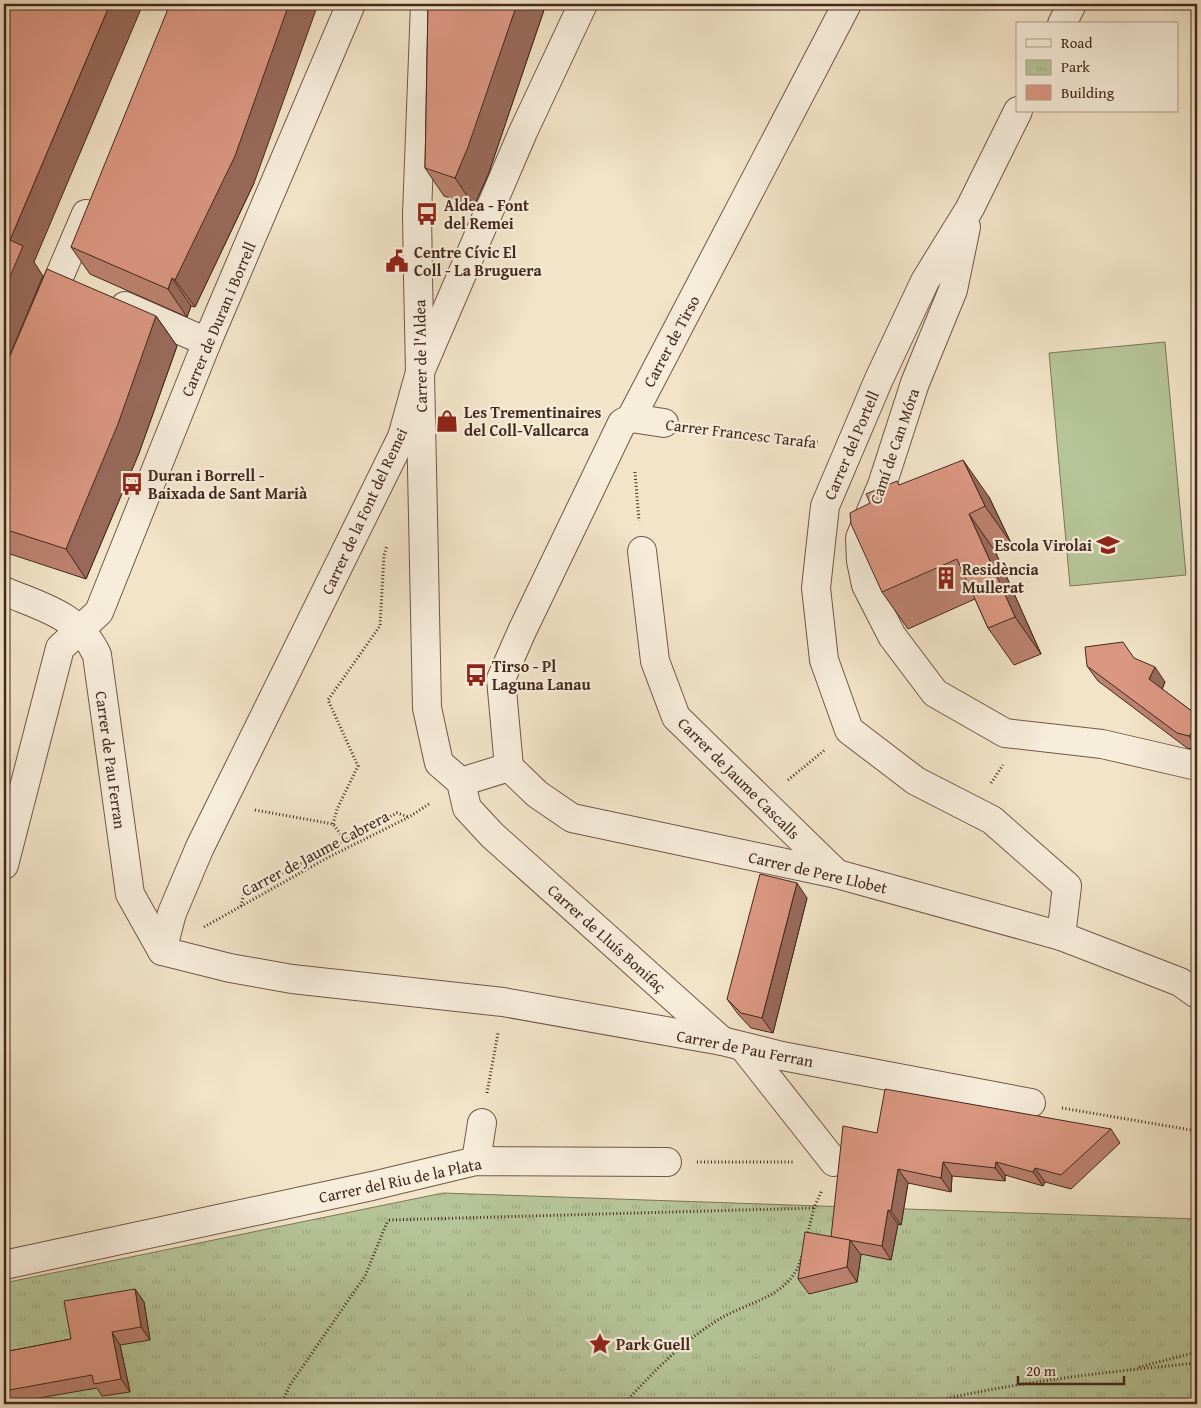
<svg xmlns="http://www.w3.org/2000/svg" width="1201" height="1408" font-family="'Gentium Book Plus',serif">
  <defs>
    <pattern id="park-tufts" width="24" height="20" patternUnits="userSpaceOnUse" patternTransform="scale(1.25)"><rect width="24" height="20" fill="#b6c599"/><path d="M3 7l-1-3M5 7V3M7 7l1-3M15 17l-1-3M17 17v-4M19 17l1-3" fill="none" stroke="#9ea983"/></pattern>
  </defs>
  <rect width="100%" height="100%" fill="#f2e4c8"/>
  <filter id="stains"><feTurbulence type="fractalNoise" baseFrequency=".004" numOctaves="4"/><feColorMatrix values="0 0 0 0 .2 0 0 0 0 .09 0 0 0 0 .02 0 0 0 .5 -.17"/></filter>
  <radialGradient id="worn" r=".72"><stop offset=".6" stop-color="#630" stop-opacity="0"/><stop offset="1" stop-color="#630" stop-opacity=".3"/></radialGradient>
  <path fill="url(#park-tufts)" stroke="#7d765a" d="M443,1193L1197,1219V1404H4V1283Z"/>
  <path fill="#b6c599" stroke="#7d765a" d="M1165,342L1186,575L1070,586L1049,353Z"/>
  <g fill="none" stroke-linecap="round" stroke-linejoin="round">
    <defs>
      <g id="minor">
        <path d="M425,4L417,214L418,277L427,708L439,763L461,782L467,808L492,835L722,1041"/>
        <path d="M1062,24L1072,4"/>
        <path d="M1018,111L970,208L925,281L879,379L825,506L816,588L824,660L849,730L916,781L992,820L1067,886L1061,936"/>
        <path d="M966,227L953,290L915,383L882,485L860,538L861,561L866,585L892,636L935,693L1005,733L1102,744L1197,766"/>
        <path d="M125,306L207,342"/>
        <path d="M45,310L86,214"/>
        <path d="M631,418L664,423"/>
        <path d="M642,551L655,661L676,717L837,874"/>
        <path d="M4,591C41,607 79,615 97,655L130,894L162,951L230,968L292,979L503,1002L722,1041L782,1056L1031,1103"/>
        <path d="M509,767L537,794L572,818L837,874L1061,936L1180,982L1197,994"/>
        <path d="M461,782L509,767L501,679L522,631L622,423L631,418L847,4"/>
        <path d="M4,865L60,648L99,612L207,342L351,4"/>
        <path d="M162,951L172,913L200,847L402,437L420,372L523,132L583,4"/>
        <path d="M744,1048L834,1162"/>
        <path d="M476,1161L482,1123"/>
        <path d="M4,1265L372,1186L476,1161L667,1162"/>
      </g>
    </defs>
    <use href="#minor" stroke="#705747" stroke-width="30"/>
    <g stroke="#44281c" stroke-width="3" stroke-dasharray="1 2.5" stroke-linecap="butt">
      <path d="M695,427L818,442"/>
      <path d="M635,472L639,521"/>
      <path d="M788,780L826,749"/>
      <path d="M991,783L1003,765"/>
      <path d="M255,810L333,824L345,840"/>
      <path d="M333,824L337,809L358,766L328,700L380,626L384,555L387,546"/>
      <path d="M241,906L244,893L397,813L409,817"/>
      <path d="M204,927L327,858L409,817L429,804"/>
      <path d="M487,1093L498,1033"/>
      <path d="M1062,1108L1197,1131"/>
      <path d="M697,1162H793"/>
      <path d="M389,1220L814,1208"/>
      <path d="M807,1236L814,1208L822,1190"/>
      <path d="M1139,1367L1197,1352"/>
      <path d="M281,1404L290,1385L365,1276L388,1220"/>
      <path d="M624,1404C652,1373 682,1342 718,1320C749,1300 791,1299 802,1255"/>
      <path d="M923,1404C1013,1382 1106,1372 1197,1363"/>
    </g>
    <use href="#minor" stroke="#f7eddb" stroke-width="28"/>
  </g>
  <g fill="#bc8270" stroke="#44281c">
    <path d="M428,4H546L488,175L474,206L444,196L425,168Z"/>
    <path d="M254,183L195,307L191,306L187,317L90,274L71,247Z"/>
    <path d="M156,316L177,346L139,453L86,579L4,552V370Z"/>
    <path d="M899,485L989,497L1011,543L995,551L1041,654L1014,665L988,628L975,599L908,629L882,592L870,503Z"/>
    <path d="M1135,659L1165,682L1162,689L1197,715V750L1187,748L1098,681L1087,666Z"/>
    <path d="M807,898L773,1033L751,1028L738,1014L727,999Z"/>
    <path d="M1111,1129L1120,1143L1071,1189L1045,1182L1043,1186L1005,1175V1181L952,1176L951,1192L908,1183L901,1225L898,1224L891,1260L861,1254L857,1282L809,1294L798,1279L831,1237L877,1133Z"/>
    <path d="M135,1289L144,1302L150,1340L120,1345L130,1392L102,1396L97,1388L4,1404V1352L71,1339Z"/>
  </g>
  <g fill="#996a5b" stroke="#44281c">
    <path d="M110,4H143L34,262L43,276L4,369V291L10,240Z"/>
    <path d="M289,4H318L254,183L195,307L175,280Z"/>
    <path d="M517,4H546L488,175L474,206L455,178Z"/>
    <path d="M172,278L191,306L187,317L168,289Z"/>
    <path d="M156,316L177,346L139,453L86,579L66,549Z"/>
    <path d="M963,460L989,497L1011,543L985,506Z"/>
    <path d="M969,514L995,551L1041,654L1015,617Z"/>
    <path d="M1155,667L1165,682L1160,694L1149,679Z"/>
    <path d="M1197,725V747L1189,736Z"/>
    <path d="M797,883L807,898L773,1033L762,1018Z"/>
    <path d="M943,1162L952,1176L951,1192L941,1178Z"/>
    <path d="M996,1162L1005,1175V1181L995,1168Z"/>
    <path d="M1035,1168L1045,1182L1043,1186L1033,1172Z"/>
    <path d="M898,1169L908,1183L901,1225L891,1211Z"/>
    <path d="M888,1210L898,1224L891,1260L882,1246Z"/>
    <path d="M850,1240L861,1255L857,1282L847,1267Z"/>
    <path d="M135,1289L144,1302L150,1340L141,1327Z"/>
    <path d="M112,1332L120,1345L130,1392L121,1379Z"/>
  </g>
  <g fill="#db9782" stroke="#44281c">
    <path d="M4,4H110L10,240L23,246L4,291Z"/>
    <path d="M170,4H289L235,156L175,280L172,278L168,289L71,247Z"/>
    <path d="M428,4H517L468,147L455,178L425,168Z"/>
    <path d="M47,269L156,316L118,424L66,549L4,529V370Z"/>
    <path d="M963,460L985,506L969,514L1015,617L988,628L957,559L882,592L851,524L850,513L870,503L866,494L897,481L899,485Z"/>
    <path d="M1123,642L1134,658L1155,667L1149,679L1197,715V725L1189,736L1177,733L1087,666L1085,647Z"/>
    <path d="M760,874L797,883L762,1018L741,1013L727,999Z"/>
    <path d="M885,1089L1111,1129L1061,1175L1035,1168L1033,1172L996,1162L995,1168L943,1162L941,1178L898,1169L891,1211L888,1210L882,1246L831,1237L843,1126L877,1133Z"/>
    <path d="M805,1232L850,1240L847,1267L798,1279Z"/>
    <path d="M135,1289L141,1327L112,1332L121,1379L94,1384L92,1375L4,1391V1352L71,1339L64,1301Z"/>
  </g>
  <defs>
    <symbol id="bus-bare" viewBox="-9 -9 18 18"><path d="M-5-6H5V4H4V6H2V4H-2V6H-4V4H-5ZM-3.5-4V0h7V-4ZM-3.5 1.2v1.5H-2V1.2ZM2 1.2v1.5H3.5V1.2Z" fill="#8f2418" stroke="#f7eddb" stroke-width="2.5" paint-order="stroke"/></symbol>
    <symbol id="civic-bare" viewBox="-9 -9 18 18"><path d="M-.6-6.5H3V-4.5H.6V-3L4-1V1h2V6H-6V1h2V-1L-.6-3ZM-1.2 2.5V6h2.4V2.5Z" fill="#8f2418" stroke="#f7eddb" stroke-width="2.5" paint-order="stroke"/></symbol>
    <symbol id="shop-bare" viewBox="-9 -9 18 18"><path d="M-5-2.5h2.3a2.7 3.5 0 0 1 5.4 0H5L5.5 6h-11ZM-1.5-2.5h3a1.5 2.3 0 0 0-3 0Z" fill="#8f2418" stroke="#f7eddb" stroke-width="2.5" paint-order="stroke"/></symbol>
    <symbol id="school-bare" viewBox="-9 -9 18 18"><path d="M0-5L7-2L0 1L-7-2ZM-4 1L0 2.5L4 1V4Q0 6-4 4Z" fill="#8f2418" stroke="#f7eddb" stroke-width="2.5" paint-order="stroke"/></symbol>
    <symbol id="building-bare" viewBox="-9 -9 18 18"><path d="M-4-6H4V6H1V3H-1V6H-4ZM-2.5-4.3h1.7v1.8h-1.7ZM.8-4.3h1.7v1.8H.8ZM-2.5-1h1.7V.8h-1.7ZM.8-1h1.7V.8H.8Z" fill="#8f2418" stroke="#f7eddb" stroke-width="2.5" paint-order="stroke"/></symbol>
    <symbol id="sight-bare" viewBox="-9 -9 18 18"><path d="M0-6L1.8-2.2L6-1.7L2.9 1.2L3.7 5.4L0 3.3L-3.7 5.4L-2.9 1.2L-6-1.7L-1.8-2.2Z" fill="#8f2418" stroke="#f7eddb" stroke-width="2.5" paint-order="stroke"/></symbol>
  </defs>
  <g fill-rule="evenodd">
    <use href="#bus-bare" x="411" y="198" width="32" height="32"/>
    <use href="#civic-bare" x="381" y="245" width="32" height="32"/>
    <use href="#shop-bare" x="431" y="405" width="32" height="32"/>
    <use href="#bus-bare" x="116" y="468" width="32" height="32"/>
    <use href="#school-bare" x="1092" y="529" width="32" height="32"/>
    <use href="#building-bare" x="930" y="562" width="32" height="32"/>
    <use href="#bus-bare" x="460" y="659" width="32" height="32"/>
    <use href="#sight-bare" x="584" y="1328" width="32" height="32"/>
  </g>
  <g text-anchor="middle" stroke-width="4.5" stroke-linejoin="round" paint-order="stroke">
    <g font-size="16" font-weight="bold" fill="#44281c" stroke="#f7eddb" text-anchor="start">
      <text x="444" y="211">Aldea - Font<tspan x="444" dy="18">del Remei</tspan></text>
      <text x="414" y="258">Centre Cívic El<tspan x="414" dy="18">Coll - La Bruguera</tspan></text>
      <text x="464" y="418">Les Trementinaires<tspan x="464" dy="18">del Coll-Vallcarca</tspan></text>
      <text x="148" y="481">Duran i Borrell -<tspan x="148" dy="18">Baixada de Sant Marià</tspan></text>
      <text x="1092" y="551" text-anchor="end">Escola Virolai</text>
      <text x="962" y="575">Residència<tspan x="962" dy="18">Mullerat</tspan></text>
      <text x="492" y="672">Tirso - Pl<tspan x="492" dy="18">Laguna Lanau</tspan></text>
      <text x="616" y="1350">Park Guell</text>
    </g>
    <g font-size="16" fill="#44281c" stroke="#f7eddb">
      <text transform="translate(218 319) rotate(-67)" y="6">Carrer de Duran i Borrell</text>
      <text transform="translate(671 341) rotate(-62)" y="6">Carrer de Tirso</text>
      <text transform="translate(420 356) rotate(-91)" y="6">Carrer de l'Aldea</text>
      <text transform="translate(741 433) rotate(7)" y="6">Carrer Francesc Tarafa</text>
      <text transform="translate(851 445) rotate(-67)" y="6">Carrer del Portell</text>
      <text transform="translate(894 446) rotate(-71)" y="6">Camí de Can Móra</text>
      <text transform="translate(364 511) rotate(-65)" y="6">Carrer de la Font del Remei</text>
      <text transform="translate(111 760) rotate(82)" y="6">Carrer de Pau Ferran</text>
      <text transform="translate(739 778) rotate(45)" y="6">Carrer de Jaume Cascalls</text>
      <text transform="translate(315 853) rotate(-28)" y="6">Carrer de Jaume Cabrera</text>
      <text transform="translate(818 872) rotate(13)" y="6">Carrer de Pere Llobet</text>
      <text transform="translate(607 938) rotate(42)" y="6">Carrer de Lluís Bonifaç</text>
      <text transform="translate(745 1048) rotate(11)" y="6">Carrer de Pau Ferran</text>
      <text transform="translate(400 1180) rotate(-12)" y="6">Carrer del Riu de la Plata</text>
    </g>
  </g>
  <rect width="1201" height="1408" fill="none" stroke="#f2e4c8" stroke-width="20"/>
  <rect x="5" y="5" width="1191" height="1398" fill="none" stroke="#44281c" stroke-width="2.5"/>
  <rect x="10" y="10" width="1181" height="1388" fill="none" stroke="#44281c"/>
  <rect x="1016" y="22" width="162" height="90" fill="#f7eddb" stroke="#af9e8f"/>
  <rect x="1026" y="39" width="25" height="8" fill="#f7eddb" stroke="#af9e8f"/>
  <text x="1061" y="48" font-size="15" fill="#44281c">Road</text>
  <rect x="1026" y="60" width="25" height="15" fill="url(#park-tufts)" stroke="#af9e8f"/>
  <text x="1061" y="72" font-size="15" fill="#44281c">Park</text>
  <rect x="1026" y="85" width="25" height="15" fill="#db9782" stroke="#af9e8f"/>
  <text x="1061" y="98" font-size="15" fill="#44281c">Building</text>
  <path d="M1018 1376v8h106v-8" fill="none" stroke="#44281c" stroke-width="2.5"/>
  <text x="1026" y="1376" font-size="15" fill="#44281c" stroke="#f7eddb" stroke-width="4" paint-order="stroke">20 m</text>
  <rect width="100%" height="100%" filter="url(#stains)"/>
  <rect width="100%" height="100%" fill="url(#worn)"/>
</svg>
